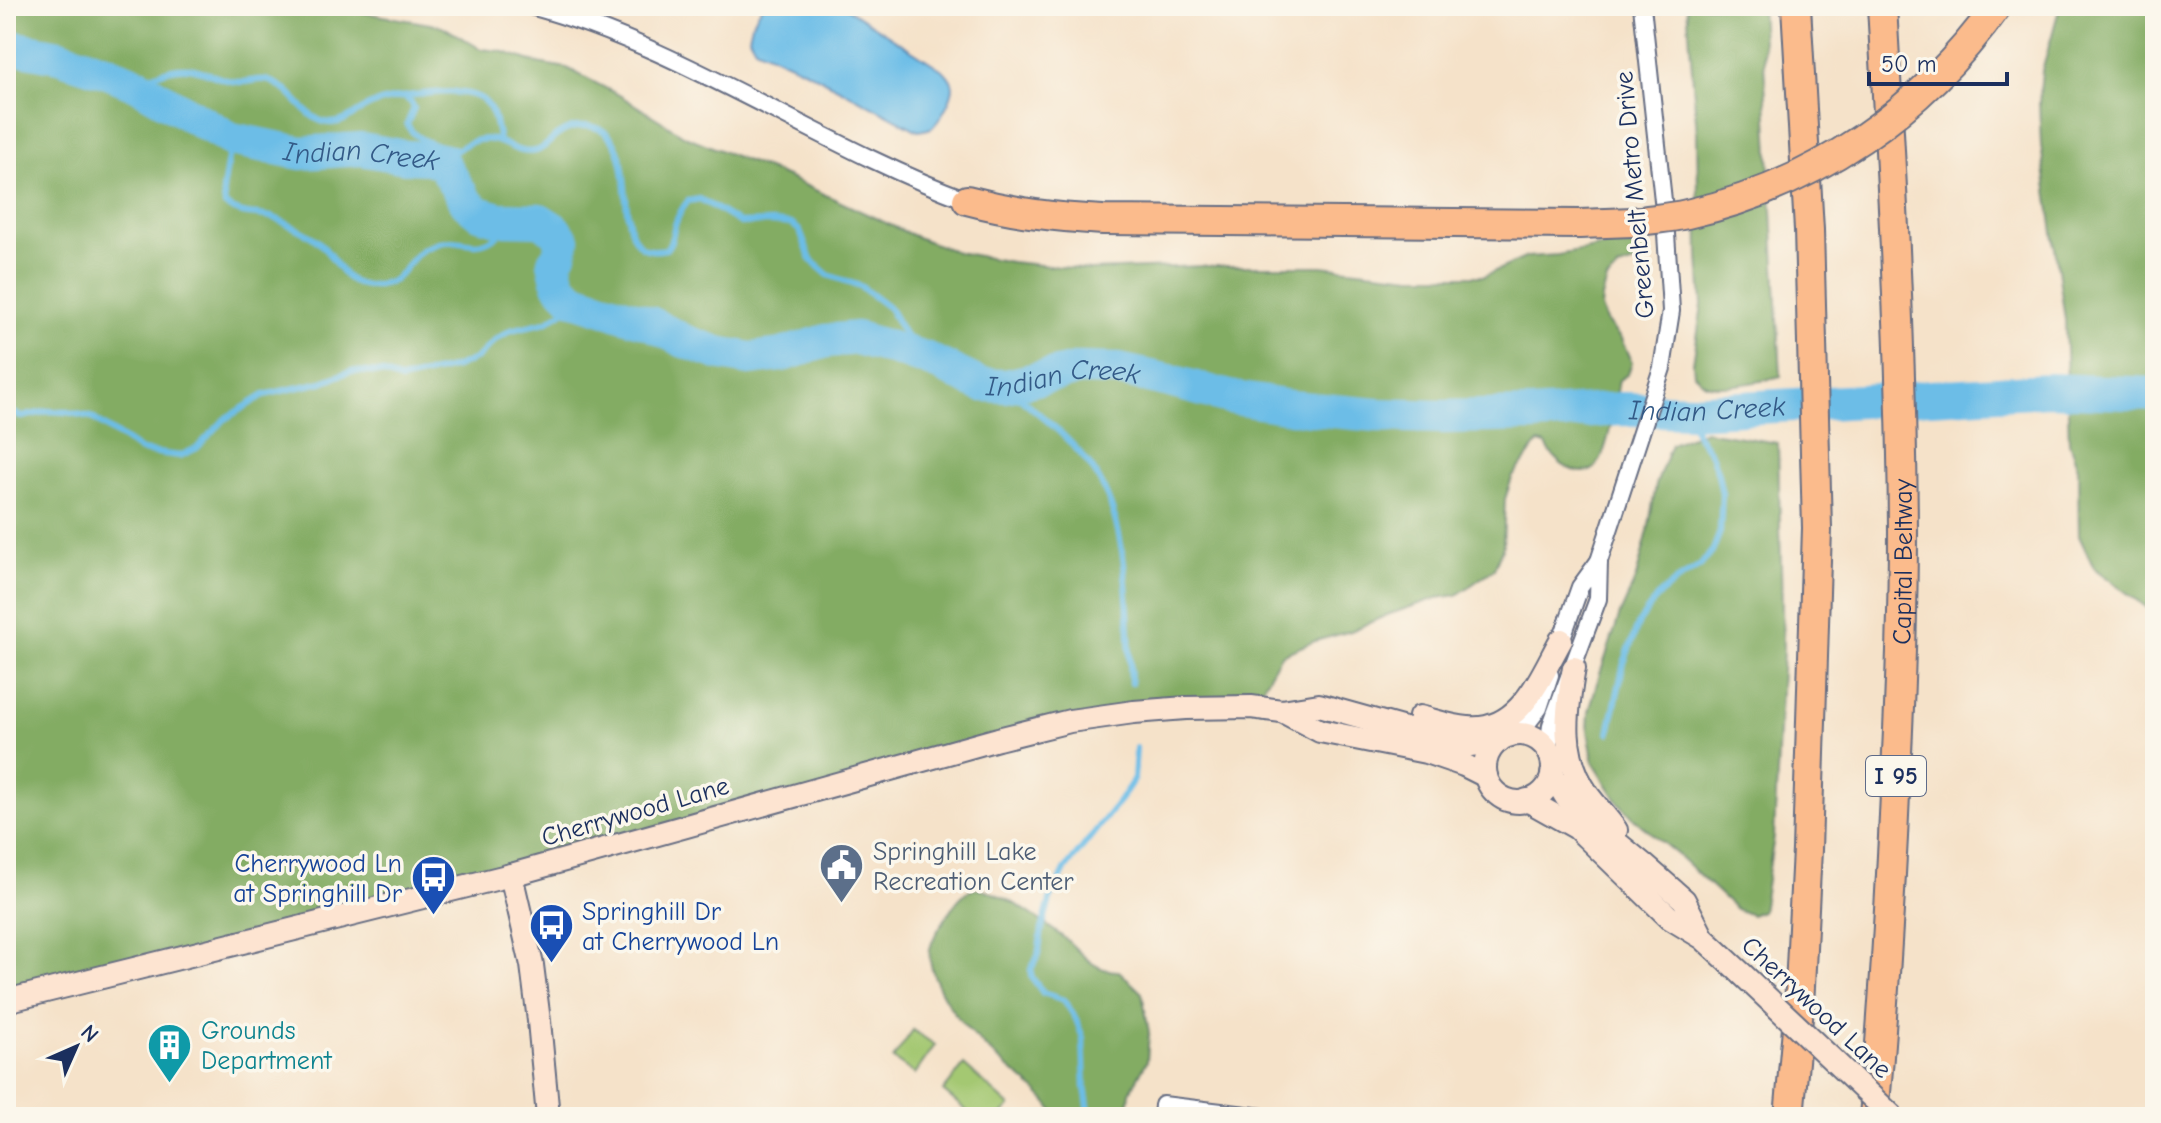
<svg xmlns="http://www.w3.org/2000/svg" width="2161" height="1123" font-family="'Comic Neue',sans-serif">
  <rect width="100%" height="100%" fill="#fbf7ec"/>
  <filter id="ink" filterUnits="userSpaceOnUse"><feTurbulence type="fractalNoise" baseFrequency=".0125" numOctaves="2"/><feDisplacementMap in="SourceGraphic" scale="16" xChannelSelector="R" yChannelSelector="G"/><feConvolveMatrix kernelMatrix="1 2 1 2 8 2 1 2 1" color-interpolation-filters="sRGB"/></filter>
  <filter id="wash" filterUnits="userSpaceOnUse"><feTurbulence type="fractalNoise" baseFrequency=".006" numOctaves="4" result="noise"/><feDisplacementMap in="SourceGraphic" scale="32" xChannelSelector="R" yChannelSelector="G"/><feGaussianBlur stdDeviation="1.8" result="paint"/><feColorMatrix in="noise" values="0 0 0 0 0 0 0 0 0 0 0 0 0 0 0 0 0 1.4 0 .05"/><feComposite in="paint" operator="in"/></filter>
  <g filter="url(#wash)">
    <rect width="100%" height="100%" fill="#f5e2c9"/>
    <g fill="#a4c872" stroke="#607c68" stroke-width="2">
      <path d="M913,1030L935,1045L915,1074L893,1059Z"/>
      <path d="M964,1065L1010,1106L1000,1117H974L943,1091Z"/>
    </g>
    <g fill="#83ac64" stroke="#4f6e61" stroke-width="2">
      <path d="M6,6H325L442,26L481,49L501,51L537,63L567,68L621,96L685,136L787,177L914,236L957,252L1011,262L1090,270L1204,266H1321L1412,276H1484L1527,257L1558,255L1631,241L1644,246L1645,255L1640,261L1619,268L1607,280L1602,298L1601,308L1606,321L1621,339L1632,363L1628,374L1619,380C1615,400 1608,461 1592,470C1586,473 1579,472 1573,470C1560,466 1552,456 1546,445L1538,443L1512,478L1505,499L1503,546L1494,569L1457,595L1437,598L1387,615L1351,631L1315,641L1281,655L1251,707L1134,712L6,1001Z"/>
      <path d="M1687,6H1761L1781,376C1764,381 1719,391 1704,383C1701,381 1698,377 1694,374L1693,363L1702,305L1699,256L1697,134Z"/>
      <path d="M2060,6H2155V614L2094,568L2079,536L2078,468L2069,443L2065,320L2041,146L2039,103L2042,71Z"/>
      <path d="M1705,431L1778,443L1783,649L1774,837L1762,911L1751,915L1736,909L1679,856L1640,824L1618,802L1594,764L1588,731L1589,712L1596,686L1620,614L1636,578L1648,531L1656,485L1671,444Z"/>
      <path d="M977,888C1008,895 1037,918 1063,937C1082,952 1092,972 1119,971L1142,993L1149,1032L1147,1061L1130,1092L1127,1117H1057C1042,1091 1017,1076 996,1057C972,1035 951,1014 938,985C933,974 928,961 930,949C932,940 939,928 944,921C953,907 960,892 977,888Z"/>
    </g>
    <path fill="#6cbde7" stroke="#4476a2" stroke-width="2" d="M762,6H843L944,71C948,75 953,81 953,87C953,97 939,123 931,128C927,130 923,130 918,131L806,71L755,48L749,37L752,24Z"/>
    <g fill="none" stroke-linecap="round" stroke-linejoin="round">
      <g stroke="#6cbde7" stroke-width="6">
        <path d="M137,84C151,75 172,66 189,68C206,70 223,83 243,82C258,81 262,76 278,85C297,95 308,123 332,123C347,123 358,110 371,105C394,96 465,84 484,101C495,111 496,128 499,141"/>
        <path d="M404,97L411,102L414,108L407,124C416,143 438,145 456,149"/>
        <path d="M231,139L223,190L225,205C244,217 251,213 271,217C279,219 308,234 315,239C341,259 340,296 387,283C402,279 409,259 422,250C426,247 434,245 439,243C453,239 461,243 475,244C491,245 504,229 515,218"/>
        <path d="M442,163C458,147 478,132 502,143C513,148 523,154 536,151C544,149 550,141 556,136C572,124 597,121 611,138C634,165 617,230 642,247C650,252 658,250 666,249C673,241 672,235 675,225C678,216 682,208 688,201L700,199L740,223L772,222L792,224L800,231L811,260L828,275L860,286L889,308L904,334L925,358"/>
        <path d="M6,378L9,382L6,396"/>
        <path d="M1006,386C1035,411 1068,435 1091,467C1132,524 1127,615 1131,683"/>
        <path d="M6,396L8,410L22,417L48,411L67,412L91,417L141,451L180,456L197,448L225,419L264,395L322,382L351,371L382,373L401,380L456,367L477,358L495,340L511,330L546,322L562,312L572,298"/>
        <path d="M1609,733L1624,663L1639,622L1657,597L1676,581L1700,566L1713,550L1720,532L1722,494L1718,474L1711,454L1695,432L1692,411"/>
        <path d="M1088,1117L1089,1112L1085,1087L1083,1038L1076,1019L1064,1000L1043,993L1031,976V969L1038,956L1042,929L1050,900L1066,868L1120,800L1134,779L1136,748"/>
      </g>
      <path stroke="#6cbde7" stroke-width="34" id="s1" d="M6,46L59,56L108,72L137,84L231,139L301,153L361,149L406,157L429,158L442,163L467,203L479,213L500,219L540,220L554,229L563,240L560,254L554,262L559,284L572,298L650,323L684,341L718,353L750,359L782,355L826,341L857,338L925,358L981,385L1006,386L1079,369L1119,370L1170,381L1229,397L1290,407L1377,415L1444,417L1533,415L1621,409L1692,411L2049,390L2155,394"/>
    </g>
  </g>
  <g filter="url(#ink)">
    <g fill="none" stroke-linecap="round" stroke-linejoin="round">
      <defs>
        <g id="street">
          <path d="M531,6C685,48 818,145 967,200"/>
          <path d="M1558,649L1580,587L1599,561"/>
          <path d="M1519,734L1539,708L1550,675"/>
          <path d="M1548,751L1551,725L1598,599L1599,561L1662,368L1671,311L1670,294L1665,219L1642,6"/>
          <path d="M1162,1117L1163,1105L1263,1117"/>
        </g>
        <g id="secondary">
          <path d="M1574,668C1566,713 1560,755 1588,795C1597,807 1607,818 1616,830"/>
          <path d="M1282,711L1320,731L1426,752L1464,765L1486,776"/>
          <path d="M1420,717C1436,721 1451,727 1468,728C1520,733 1540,677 1561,640"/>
          <circle cx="1519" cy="768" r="34"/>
          <path d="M1552,774L1566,797L1584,816L1644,865L1684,900L1702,936"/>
          <path d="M1527,800L1577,828L1670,918L1703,938L1742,974"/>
          <path d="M511,875L532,965L539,1021L548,1117"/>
          <path d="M6,1001L511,875L998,739L1070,721L1134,712L1186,708L1251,707L1282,711L1319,705L1455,743L1470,745L1499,741"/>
        </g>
        <g id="highway">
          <path d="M967,200C1016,213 1053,217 1103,220L1579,224L1633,222"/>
          <path d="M1789,1117L1799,1006L1807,850L1817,528L1809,230L1796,6"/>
          <path id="s2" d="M1874,1117C1884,1003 1891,888 1896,773C1900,693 1903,612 1903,531C1902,356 1892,181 1882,6"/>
        </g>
      </defs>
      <use href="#street" stroke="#676e83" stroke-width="20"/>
      <use href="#secondary" stroke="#676e83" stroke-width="26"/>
      <use href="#highway" stroke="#676e83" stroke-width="32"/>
      <use href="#street" stroke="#fff" stroke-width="16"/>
      <use href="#secondary" stroke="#fde4d1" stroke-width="22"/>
      <use href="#highway" stroke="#fbbb8c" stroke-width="28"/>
      <defs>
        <path id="secondary-bridge" d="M1742,974L1893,1117"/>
        <path id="highway-bridge" d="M1633,222C1651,219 1670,218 1687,214C1814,186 1922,111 1997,6"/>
      </defs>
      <use href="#secondary-bridge" stroke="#676e83" stroke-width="26" stroke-linecap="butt"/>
      <use href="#highway-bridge" stroke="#676e83" stroke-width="32" stroke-linecap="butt"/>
      <use href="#secondary-bridge" stroke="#fde4d1" stroke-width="22"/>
      <use href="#highway-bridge" stroke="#fbbb8c" stroke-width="28"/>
    </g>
  </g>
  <defs>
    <symbol id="civic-pin" viewBox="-11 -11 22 30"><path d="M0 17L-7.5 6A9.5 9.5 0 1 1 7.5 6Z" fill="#5c6f8a" stroke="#fbf7ec"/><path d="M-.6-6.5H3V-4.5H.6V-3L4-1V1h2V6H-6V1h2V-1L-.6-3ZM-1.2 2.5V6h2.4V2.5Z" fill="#fff"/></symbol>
    <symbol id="bus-pin" viewBox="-11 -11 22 30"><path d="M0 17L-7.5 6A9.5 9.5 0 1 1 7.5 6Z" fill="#1a4fb4" stroke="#fbf7ec"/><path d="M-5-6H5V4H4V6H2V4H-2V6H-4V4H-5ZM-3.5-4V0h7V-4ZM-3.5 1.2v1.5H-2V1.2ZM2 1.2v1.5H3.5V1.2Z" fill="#fff"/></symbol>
    <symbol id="building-pin" viewBox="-11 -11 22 30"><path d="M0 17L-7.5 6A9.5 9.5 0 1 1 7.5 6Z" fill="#0f9aa8" stroke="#fbf7ec"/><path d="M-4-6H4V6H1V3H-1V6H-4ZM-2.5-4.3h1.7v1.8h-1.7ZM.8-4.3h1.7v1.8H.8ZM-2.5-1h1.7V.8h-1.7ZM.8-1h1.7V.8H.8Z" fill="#fff"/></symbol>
  </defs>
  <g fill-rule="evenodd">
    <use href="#civic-pin" x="816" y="840" width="51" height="69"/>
    <use href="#bus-pin" x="408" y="852" width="51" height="69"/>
    <use href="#bus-pin" x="526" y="900" width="51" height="69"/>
    <use href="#building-pin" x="144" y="1020" width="51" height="69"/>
  </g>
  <g text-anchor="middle" stroke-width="7" stroke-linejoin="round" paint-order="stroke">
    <rect fill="#fbf7ec" stroke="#5e6b89" stroke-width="2" x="1866" y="756" width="60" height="40" rx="6"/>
    <g font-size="24" font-weight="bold" fill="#1b2f5e">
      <text x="1896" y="784">I 95</text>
    </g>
    <g font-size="26" fill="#1b2f5e" stroke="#fbf7ec">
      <text transform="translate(1634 195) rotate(-95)" y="9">Greenbelt Metro Drive</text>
      <text dy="9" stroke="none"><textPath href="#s2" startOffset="556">Capital Beltway</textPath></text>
      <text transform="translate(635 811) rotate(-16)" y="9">Cherrywood Lane</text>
      <text transform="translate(1817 1007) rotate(43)" y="9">Cherrywood Lane</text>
    </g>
    <g font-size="26" fill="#4e5e75" stroke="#fbf7ec" text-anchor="start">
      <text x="873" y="860">Springhill Lake<tspan x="873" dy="30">Recreation Center</tspan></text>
    </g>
    <g font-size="26" fill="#164399" stroke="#fbf7ec" text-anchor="end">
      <text x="402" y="872">Cherrywood Ln<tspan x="402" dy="30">at Springhill Dr</tspan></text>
      <text x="582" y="920" text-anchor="start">Springhill Dr<tspan x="582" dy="30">at Cherrywood Ln</tspan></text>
    </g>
    <g font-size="26" fill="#0d838f" stroke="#fbf7ec" text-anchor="start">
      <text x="201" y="1039">Grounds<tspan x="201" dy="30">Department</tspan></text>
    </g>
    <g font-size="28" font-style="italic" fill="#335a87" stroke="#fbf7ec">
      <text dy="10" stroke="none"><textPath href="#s1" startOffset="378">Indian Creek</textPath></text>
      <text dy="10" stroke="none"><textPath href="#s1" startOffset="1196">Indian Creek</textPath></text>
      <text dy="10" stroke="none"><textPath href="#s1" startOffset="1846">Indian Creek</textPath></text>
    </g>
  </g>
  <rect width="2161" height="1123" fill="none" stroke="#fbf7ec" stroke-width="32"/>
  <g transform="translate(76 1047) rotate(45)" stroke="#fbf7ec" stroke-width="6" paint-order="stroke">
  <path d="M0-6L14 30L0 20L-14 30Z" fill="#1b2f5e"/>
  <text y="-12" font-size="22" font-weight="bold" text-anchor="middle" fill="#1b2f5e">N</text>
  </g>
  <path d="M1869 72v12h138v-12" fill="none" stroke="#1b2f5e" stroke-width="4"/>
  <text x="1881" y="72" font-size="24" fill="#1b2f5e" stroke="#fbf7ec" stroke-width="6" paint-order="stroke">50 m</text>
</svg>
